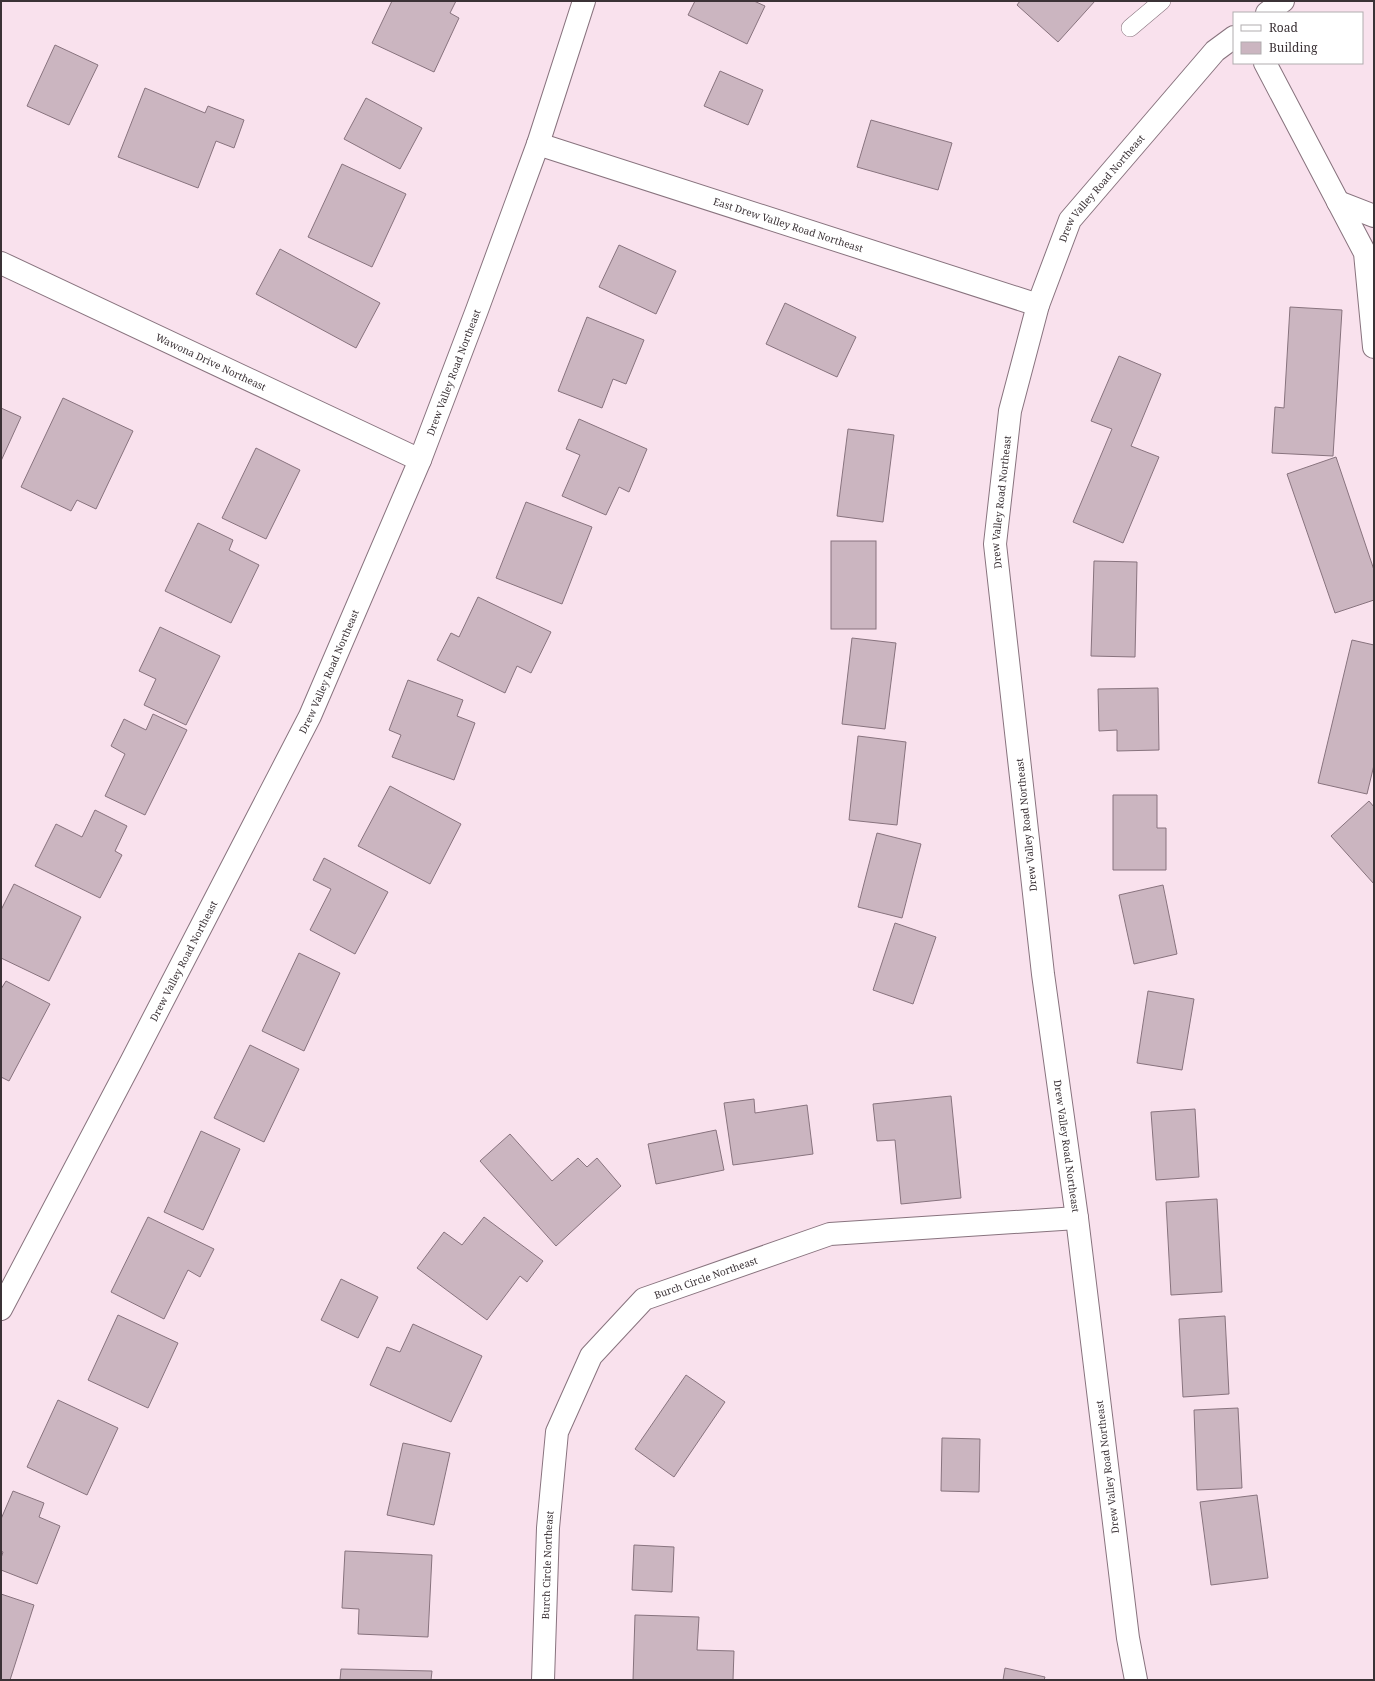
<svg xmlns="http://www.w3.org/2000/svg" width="1375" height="1681" font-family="'Noto Serif',serif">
  <rect width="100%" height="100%" fill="#f9e1ed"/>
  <g fill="#cbb5c0" stroke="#88737e">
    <path d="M392,1H456L450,13L459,18L434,72L372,43Z"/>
    <path d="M695,1H754L765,6L747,44L688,15Z"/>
    <path d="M1020,1H1095L1058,42L1017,5Z"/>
    <path d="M55,45L98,65L69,125L27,106Z"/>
    <path d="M720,71L763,90L748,125L704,106Z"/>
    <path d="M145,88L205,113L208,106L244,120L234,148L216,141L198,188L118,157Z"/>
    <path d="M366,98L422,128L400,169L344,139Z"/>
    <path d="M871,120L952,143L938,190L857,167Z"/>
    <path d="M342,164L406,194L372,267L308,237Z"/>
    <path d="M619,245L676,271L656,314L599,287Z"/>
    <path d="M280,249L380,303L356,348L256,294Z"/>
    <path d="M785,303L856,337L837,377L766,344Z"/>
    <path d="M1290,307L1342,310L1333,456L1272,453L1275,407L1284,408Z"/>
    <path d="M587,317L644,340L626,384L613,379L602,408L558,391Z"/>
    <path d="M1119,356L1161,374L1131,446L1159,457L1123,543L1073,522L1112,429L1091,421Z"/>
    <path d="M63,398L133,431L96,509L77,500L71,511L21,487Z"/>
    <path d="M1,408L21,417L1,461Z"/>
    <path d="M579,419L647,449L629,492L619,487L606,515L562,496L580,455L566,449Z"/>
    <path d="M848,429L894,435L883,522L837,516Z"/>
    <path d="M256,448L300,470L266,539L222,518Z"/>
    <path d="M1336,457L1374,570V600L1335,613L1287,474Z"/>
    <path d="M526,502L592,527L562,604L496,578Z"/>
    <path d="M198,523L233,540L229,550L259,565L231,623L165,591Z"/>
    <rect x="831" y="541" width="45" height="88"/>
    <path d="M1094,561L1137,562L1135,657L1091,656Z"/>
    <path d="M478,597L551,632L531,673L517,666L505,693L437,660L451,633L459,637Z"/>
    <path d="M160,627L220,656L186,725L144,705L156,679L139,671Z"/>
    <path d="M852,638L896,643L885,729L842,724Z"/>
    <path d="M1352,640L1374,645V765L1367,794L1318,783Z"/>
    <path d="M408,680L463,700L457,716L475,723L454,780L392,757L401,735L389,730Z"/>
    <path d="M1158,688L1159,750L1117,751V730L1099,731L1098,689Z"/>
    <path d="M153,714L187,730L145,815L105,796L125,754L111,746L124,719L146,730Z"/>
    <path d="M858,736L906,742L897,825L849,820Z"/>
    <path d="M390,786L461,824L430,884L358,846Z"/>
    <path d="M1113,795H1157V828H1166V870H1113Z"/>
    <path d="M1369,801L1374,807V884L1331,836Z"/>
    <path d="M95,810L127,826L115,851L122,855L100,898L35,866L56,824L82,837Z"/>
    <path d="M877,833L921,844L902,918L858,907Z"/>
    <path d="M324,858L388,892L355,954L310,930L331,889L313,880Z"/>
    <path d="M14,884L81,917L49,981L1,958V910Z"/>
    <path d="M1163,885L1177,954L1134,964L1119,895Z"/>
    <path d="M895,923L936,937L913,1004L873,990Z"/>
    <path d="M299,953L340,973L304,1051L262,1031Z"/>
    <path d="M6,981L50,1004L9,1081L1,1077V989Z"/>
    <path d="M1148,991L1194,999L1182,1070L1137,1063Z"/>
    <path d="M250,1045L299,1069L264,1142L214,1118Z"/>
    <path d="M951,1096L961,1198L901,1204L895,1140L877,1141L873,1104Z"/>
    <path d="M754,1099L755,1113L807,1105L813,1154L733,1165L724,1103Z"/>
    <path d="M1195,1109L1199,1177L1156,1180L1151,1112Z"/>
    <path d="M716,1130L724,1170L656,1184L648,1144Z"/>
    <path d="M201,1131L240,1149L203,1230L164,1212Z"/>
    <path d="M510,1134L552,1181L578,1158L587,1167L597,1158L621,1186L556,1246L480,1161Z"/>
    <path d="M1217,1199L1222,1292L1171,1295L1166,1202Z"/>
    <path d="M148,1217L214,1249L200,1277L188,1270L164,1319L111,1292Z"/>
    <path d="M484,1217L543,1261L527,1282L520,1276L487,1320L417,1268L444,1232L462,1245Z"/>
    <path d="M341,1279L378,1297L358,1338L321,1320Z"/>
    <path d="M118,1315L178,1343L148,1408L88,1380Z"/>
    <path d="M1225,1316L1229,1394L1183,1397L1179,1319Z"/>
    <path d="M413,1324L482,1356L451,1422L370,1385L387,1347L400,1352Z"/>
    <path d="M686,1375L725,1402L674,1477L635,1449Z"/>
    <path d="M58,1400L118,1428L87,1495L27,1467Z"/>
    <path d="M1238,1408L1242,1488L1197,1490L1194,1410Z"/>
    <path d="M942,1438L980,1439L979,1492L941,1491Z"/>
    <path d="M403,1443L450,1453L434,1525L387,1515Z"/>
    <path d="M13,1491L44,1503L39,1517L60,1526L37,1584L1,1570V1558L3,1552L1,1551V1519Z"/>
    <path d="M1257,1495L1268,1578L1211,1585L1200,1502Z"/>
    <path d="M634,1545L674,1547L672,1592L632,1590Z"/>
    <path d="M345,1551L432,1555L428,1637L358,1634L359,1609L342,1608Z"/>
    <path d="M1,1594L34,1605L10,1680H1Z"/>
    <path d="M635,1615L699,1617L697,1650L734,1651L733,1680H633Z"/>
    <path d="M1005,1668L1045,1677L1044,1680H1003Z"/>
    <path d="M341,1669L432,1671L431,1680H340Z"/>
  </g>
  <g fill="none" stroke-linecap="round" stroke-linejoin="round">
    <defs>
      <path id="service" d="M1130,28L1162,1"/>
      <g id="minor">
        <path d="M1267,13L1283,1"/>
        <path d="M1265,63L1365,253L1374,347"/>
        <path id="s1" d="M538,144L1038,305"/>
        <path d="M1338,202L1374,216"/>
        <path id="s2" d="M1,263L420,460"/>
        <path id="s3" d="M1,1309L131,1062L310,716L420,460L477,310L538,144L584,1"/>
        <path id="s4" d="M543,1680L548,1528L557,1432L591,1356L644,1299L830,1234L1077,1218"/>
        <path id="s5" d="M1136,1680L1128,1638L1077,1218L1043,974L995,544L1010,411L1038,305L1070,220L1215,51L1234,37"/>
      </g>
    </defs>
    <use href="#service" stroke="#88737e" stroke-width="18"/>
    <use href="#minor" stroke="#88737e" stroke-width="24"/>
    <use href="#service" stroke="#fff" stroke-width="17"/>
    <use href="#minor" stroke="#fff" stroke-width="22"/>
  </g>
  <g text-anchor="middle" stroke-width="4" stroke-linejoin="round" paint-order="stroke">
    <g font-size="10" fill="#3b3236" stroke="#fff">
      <text dy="4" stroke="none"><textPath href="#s5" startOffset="1523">Drew Valley Road Northeast</textPath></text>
      <text dy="4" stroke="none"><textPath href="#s1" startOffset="263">East Drew Valley Road Northeast</textPath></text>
      <text dy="4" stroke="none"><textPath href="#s2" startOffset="232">Wawona Drive Northeast</textPath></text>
      <text dy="4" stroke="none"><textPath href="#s3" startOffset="1041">Drew Valley Road Northeast</textPath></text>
      <text dy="4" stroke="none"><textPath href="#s5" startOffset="1187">Drew Valley Road Northeast</textPath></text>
      <text dy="4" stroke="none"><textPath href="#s3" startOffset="717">Drew Valley Road Northeast</textPath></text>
      <text transform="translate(1026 825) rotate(-96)" y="4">Drew Valley Road Northeast</text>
      <text dy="4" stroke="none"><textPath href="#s3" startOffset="393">Drew Valley Road Northeast</textPath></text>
      <text transform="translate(1067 1146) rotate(82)" y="4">Drew Valley Road Northeast</text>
      <text dy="4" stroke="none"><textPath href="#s4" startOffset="475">Burch Circle Northeast</textPath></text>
      <text transform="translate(1107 1467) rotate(-97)" y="4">Drew Valley Road Northeast</text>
      <text dy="4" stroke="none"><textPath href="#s4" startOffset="115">Burch Circle Northeast</textPath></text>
    </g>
  </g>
  <rect width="1375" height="1681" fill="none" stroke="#3b3236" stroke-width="4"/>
  <rect x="1233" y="12" width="130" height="52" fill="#ffffff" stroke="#b1adaf"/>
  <rect x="1241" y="25" width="20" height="6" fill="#ffffff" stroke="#b1adaf"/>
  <text x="1269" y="32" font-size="12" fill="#3b3236">Road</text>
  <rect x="1241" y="42" width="20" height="12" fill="#cbb5c0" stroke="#b1adaf"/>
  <text x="1269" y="52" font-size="12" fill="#3b3236">Building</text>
</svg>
